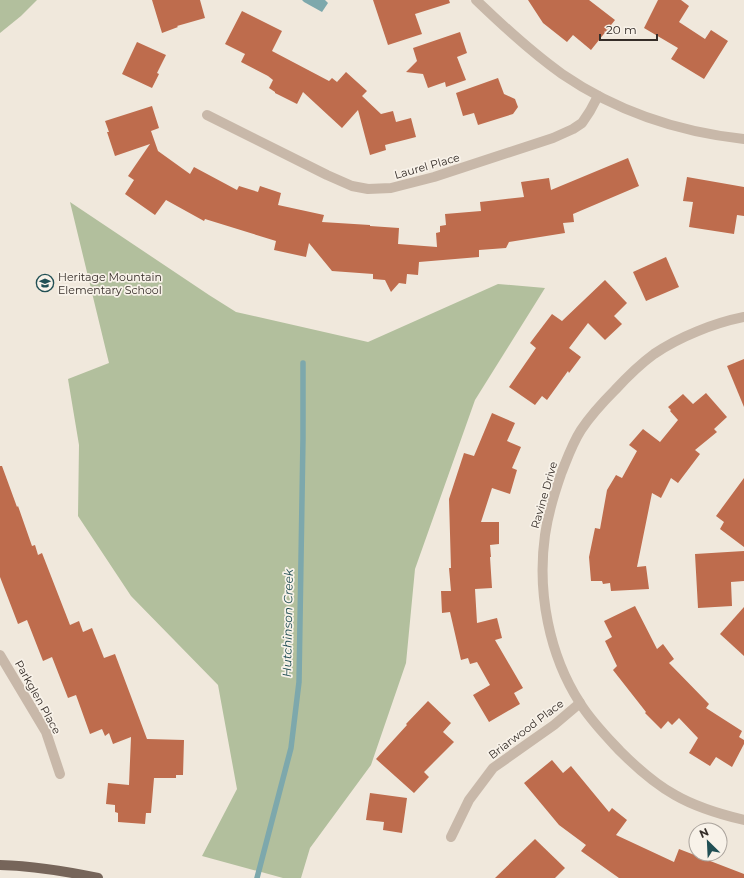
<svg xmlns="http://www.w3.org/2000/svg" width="744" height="878" font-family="Montserrat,sans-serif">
  <rect width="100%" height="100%" fill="#f0e8dc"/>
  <g fill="#b2bf9d">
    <path d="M0,0H37L21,16L0,33Z"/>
    <path d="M70,202L209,295L236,312L368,342L498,284L545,288L475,400L415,569L406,663L371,765L310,848L301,878H283L202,856L237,789L218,685L131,596L78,516L79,445L68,379L109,363Z"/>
  </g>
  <path fill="#7da8ac" d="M302,0H325L328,3L322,12L304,2Z"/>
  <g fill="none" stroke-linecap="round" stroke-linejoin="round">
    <path stroke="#7da8ac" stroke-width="5.5" d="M257,878L291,748L299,682L303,438V363"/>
  </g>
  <g fill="#be6c4d">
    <path d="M152,0H200L205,18L177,26L178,27L162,33Z"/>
    <path d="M373,0H449L450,3L415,14L422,34L388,45Z"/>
    <path d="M528,0H589L615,20L591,50L573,35L567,42L543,23Z"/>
    <path d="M658,0H681L689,6L679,22L705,39L711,30L728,41L704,79L671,59L678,48L644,28Z"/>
    <path d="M242,11L282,31L272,51L329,81L332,78L337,82L346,72L367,91L362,96L381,114L393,111L396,122L411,118L416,137L385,145L386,150L370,155L358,110L342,128L303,92L297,104L275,93V92L269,88L273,80L268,76L241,62L245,54L225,44Z"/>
    <path d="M460,32L467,53L457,57L466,80L446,87L445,82L428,88L423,74L406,72L417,61L413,48Z"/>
    <path d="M137,42L166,55L157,73L159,74L152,88L122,74Z"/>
    <path d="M498,78L504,94L515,99L518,107L513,114L478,125L474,113L463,116L456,93Z"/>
    <path d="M152,106L159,128L151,131L158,151L190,174L194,167L237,190L239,186L258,192L260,186L281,193L278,205L324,215L322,222L370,225V226L399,228L398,244L437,247L436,233L440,232V226L446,225L445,214L481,211L480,202L524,197L521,182L549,178L551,190L628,158L639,186L573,214L574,222L563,223L565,233L509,242L506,248L479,250V257L419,262L418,275L407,274L406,284L399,283L391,292L385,280L373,279V274L332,271L309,243L306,257L274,250L276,241L205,219L204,221L166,200L155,215L125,194L134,180L128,176L150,144L115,156L107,132H109L105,121Z"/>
    <path d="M687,177L744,187V216L737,215L734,234L689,227L693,202L683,201Z"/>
    <path d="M666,257L679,287L646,301L633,272Z"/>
    <path d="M605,280L627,303L614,316L622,324L605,340L588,323L569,348L581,357L569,373L568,371L547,400L542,396L535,405L509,387L536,348L530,343L552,314L562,321Z"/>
    <path d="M744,359V407L727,366Z"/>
    <path d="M706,393L727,417L714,429L717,432L695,450L700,454L678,483L671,478L661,498L652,493L637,567L646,566L649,589L611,591L610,583L603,584L602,581H591L589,557L595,528L600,529L607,490L616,475L622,478L637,451L629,445L643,429L660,442L678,420L670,411L671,410L668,407L683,394L693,404Z"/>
    <path d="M492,413L515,423L507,441L521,447L512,468L517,470L510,494L492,488L481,522H499V544L490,545L491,557H490L492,588L475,589L477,623L497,618L502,638L495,640L523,688L514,693L520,704L489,722L473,695L490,685L477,662L470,664L468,658L461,660L450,612L442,613L441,591H451L449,568H451L449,499L464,453L474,456Z"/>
    <path d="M0,466H2L17,507L18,506L32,546L35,545L38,555L42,553L70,625L79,621L83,632L92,628L104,658L115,654L147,739L184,740L183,775H176V778H154L151,813H146L145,824L118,822V813L115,812V805L106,804L108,783L129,785L131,737L113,744L109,733L105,736L102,729L90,734L76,695L68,698L52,657L43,661L27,620L18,624L0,577Z"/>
    <path d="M744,478V547L720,529L724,522L716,516Z"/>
    <path d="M744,551V581L731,582L732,606L698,608L695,554Z"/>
    <path d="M635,606L657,649L663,644L674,659L669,663L709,704L706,708L742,731L739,737L744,740V744L732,767L716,757L710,766L689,753L698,738L679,718L672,725L668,721L661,729L645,713L646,712L613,670L617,666L605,641L612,637L604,621Z"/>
    <path d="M744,607V656L720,634Z"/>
    <path d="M428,701L451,723L443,732L454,742L424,772L429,777L414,793L376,759L407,725L406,724Z"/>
    <path d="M552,760L563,773L571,766L609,812L612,808L627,820L616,835L674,862L679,849L744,874V878H619L581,851L586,845L559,825L524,783Z"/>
    <path d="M370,793L407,798L402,833L383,830L384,822L366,820Z"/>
    <path d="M535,839L565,868L555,878H495Z"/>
  </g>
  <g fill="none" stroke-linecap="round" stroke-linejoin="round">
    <g stroke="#c8b8a9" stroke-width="10">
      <path d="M476,0C503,26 531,52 562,74C616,111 679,132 744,139"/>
      <path d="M207,115L327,175L352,186L368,189L391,188L434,177L553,138L573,129L582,123L590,111L598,96"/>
      <path d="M744,317C714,323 679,337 654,354C639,365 627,377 615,390C603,402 591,415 581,430C572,444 567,459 561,474C554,494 548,514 545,535C537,592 549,655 580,703C591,721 606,736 620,751C637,768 655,784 675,795C694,806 723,815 744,820"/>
      <path d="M0,655L46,732L60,774"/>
      <path d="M451,837L469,800L493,768L554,725L580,703"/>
    </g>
    <path stroke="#76655a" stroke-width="10" d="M0,865C33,866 65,871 98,878"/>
  </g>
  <defs>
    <symbol id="school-ring" viewBox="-11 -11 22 22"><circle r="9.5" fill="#f8f2e9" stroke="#214f54" stroke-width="1.5"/><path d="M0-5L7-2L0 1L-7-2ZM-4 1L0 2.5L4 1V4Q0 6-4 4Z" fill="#214f54"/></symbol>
  </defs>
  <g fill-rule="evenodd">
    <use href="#school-ring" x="35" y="273" width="20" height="20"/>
  </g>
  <g text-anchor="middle" stroke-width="3.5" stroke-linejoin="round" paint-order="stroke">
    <g font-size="11" fill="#352d28" stroke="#f8f2e9">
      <text transform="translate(427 166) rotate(-16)" y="4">Laurel Place</text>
      <text transform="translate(544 495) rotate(-74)" y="4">Ravine Drive</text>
      <text transform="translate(38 697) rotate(61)" y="4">Parkglen Place</text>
      <text transform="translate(526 729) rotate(-37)" y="4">Briarwood Place</text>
    </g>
    <g font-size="11" fill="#352d28" stroke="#f8f2e9" text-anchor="start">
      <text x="58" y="281">Heritage Mountain<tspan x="58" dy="13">Elementary School</tspan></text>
    </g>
    <g font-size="12" font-style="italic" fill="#214f54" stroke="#f8f2e9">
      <text transform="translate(288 623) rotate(-89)" y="4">Hutchinson Creek</text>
    </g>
  </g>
  <g transform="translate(708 842) rotate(336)"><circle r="19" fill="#f8f2e9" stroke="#aaa39c"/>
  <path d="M0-3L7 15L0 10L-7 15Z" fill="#214f54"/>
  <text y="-6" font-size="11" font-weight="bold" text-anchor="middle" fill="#352d28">N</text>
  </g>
  <path d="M600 34v6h57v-6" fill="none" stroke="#352d28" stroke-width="2"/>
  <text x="606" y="34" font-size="12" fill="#352d28" stroke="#f8f2e9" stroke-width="3" paint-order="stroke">20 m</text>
</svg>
